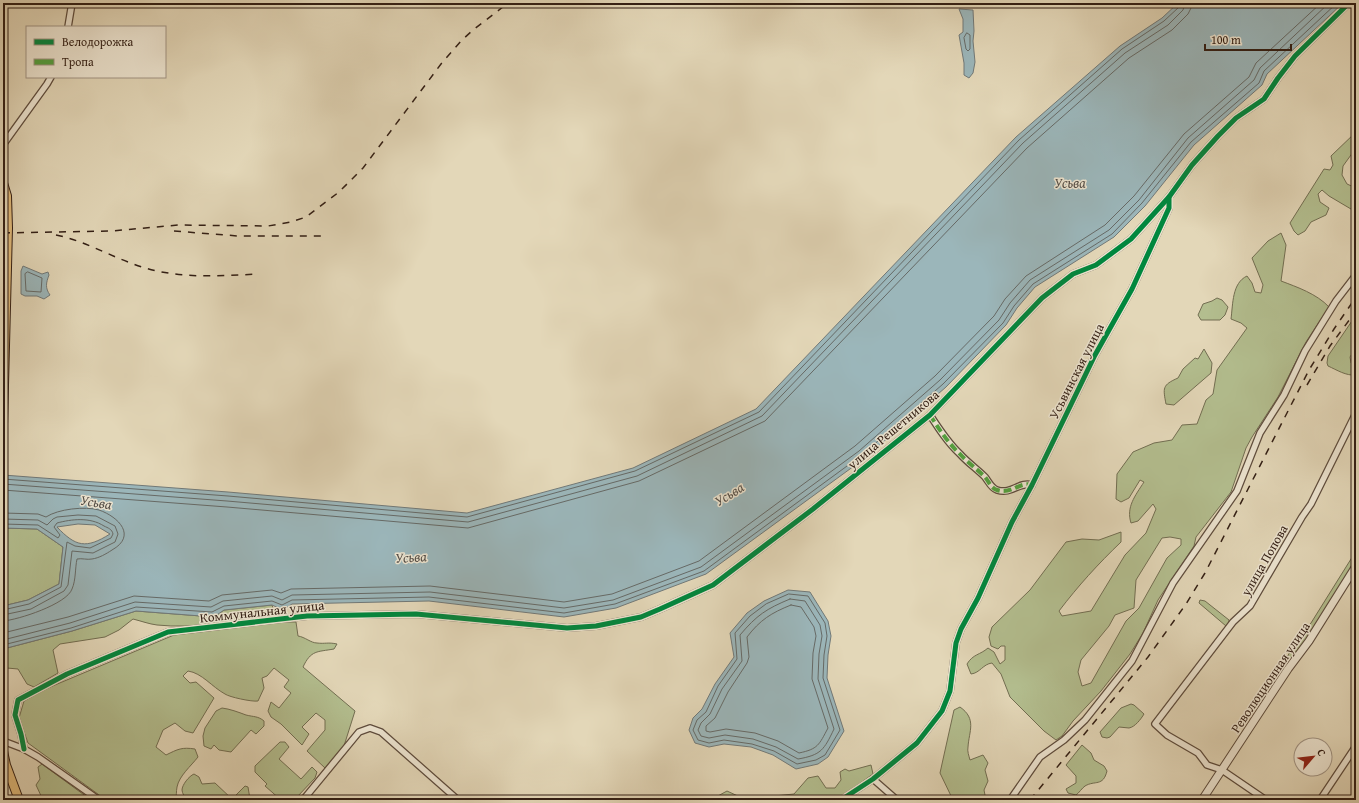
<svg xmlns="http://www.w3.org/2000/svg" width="1359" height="803" font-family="'Gentium Book Plus',serif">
  <rect width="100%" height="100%" fill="#e3d7b8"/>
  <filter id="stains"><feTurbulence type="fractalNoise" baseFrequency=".005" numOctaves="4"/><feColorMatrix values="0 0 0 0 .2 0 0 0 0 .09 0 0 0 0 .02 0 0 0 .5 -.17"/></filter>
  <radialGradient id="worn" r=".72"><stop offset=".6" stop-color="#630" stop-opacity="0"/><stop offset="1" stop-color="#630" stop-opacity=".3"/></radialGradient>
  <g fill="#b3be8f" stroke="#726e52" fill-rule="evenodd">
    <path d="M1356,132V148L1343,166L1342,175L1347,184L1356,188V212L1329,196L1322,190L1318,194L1320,202L1329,208L1326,215L1311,222L1305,231L1298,235L1294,231L1290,223L1324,169L1330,170L1333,165L1331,156Z"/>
    <path d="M1281,233L1286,245L1281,281C1297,287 1317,294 1329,307L1306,342L1278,397L1252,437L1246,448L1231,492L1196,537L1194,546L1158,600L1143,633L1130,654L1101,691L1073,721L1062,736L1056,740L1044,731L1010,697L1001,674L992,663C983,664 980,673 971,674L967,664C973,654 980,655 988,648L994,652L1000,664L1005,660V646H1001L998,649L991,646L989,637L992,627L1030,590L1066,542L1082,539L1099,540L1121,532V542C1098,564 1078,586 1059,611L1062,616L1091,611L1125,555L1146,533L1156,509L1153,504L1138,521L1131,523C1126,507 1135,496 1144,482L1140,480L1129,498L1121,502L1116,499L1117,474L1133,452L1154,443L1172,440L1182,425L1197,424L1206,400L1213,394L1217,370L1247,328L1241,323L1231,319C1233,304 1232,283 1247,276L1252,283L1255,292L1261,293L1263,285L1252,258L1268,241ZM1170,537L1181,539V545L1167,558L1139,608L1126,621L1091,683L1082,686L1078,672L1081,660L1109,626L1115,615L1134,608L1136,580L1162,538Z"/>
    <path d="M1217,298L1222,300L1228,307L1225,315L1220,320H1201L1198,315L1203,304L1212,301Z"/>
    <path d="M1354,318H1356V347L1350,357L1351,363L1356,367V375C1346,376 1337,370 1328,366L1327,363L1328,356Z"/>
    <path d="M1204,349L1212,363L1211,373L1174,405L1166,404C1163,388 1162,385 1178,378L1183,369L1195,358L1198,359Z"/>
    <path d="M3,528L37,529L63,547L59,584L28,600L3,606Z"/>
    <path d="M1356,551V561L1308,637L1281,676L1278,672C1289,655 1297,637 1311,623Z"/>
    <path d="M1200,600L1205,601L1229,620V623L1226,626L1199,603Z"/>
    <path d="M272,605L274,611L269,616C232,621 194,629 157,625C149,624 141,621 133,619L119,630L105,637L60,644L53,650L58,673L34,687L27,684L18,669L7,668V648L72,631L136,611L214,617L224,610Z"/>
    <path d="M284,622H296L298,636C305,637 311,643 317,643C325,644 328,642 337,644L334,649C317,652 311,650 303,667L355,711L343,749L325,768L307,751L325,730V720L316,713L302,727L309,734L302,745L281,724L271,717L268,711L271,702L279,708L291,693L284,687L289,680L274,668L267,676L262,678L264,688L258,701C252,702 229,697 225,694C212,687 202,673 188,671L183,676L190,683L196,682L214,698L193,733L185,731L175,723L163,730L156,747L166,755C178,749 182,747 195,749L198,757C191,766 179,776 177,787C176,792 177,795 175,800H106L28,743L19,718L24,701L43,690L174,635Z"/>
    <path d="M1131,704L1134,705L1144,714C1141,719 1135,727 1129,728C1126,728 1122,727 1119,727L1110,737L1107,738L1102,737L1100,732L1121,708Z"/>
    <path d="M960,707C977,719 969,731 968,747C967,751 969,756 970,760L983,755L988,763L985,770L988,781L984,790L986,800H953L940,773L954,710Z"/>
    <path d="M222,708C230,709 238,712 246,715C254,717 258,716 264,721V726L256,734L251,730L231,752L219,750L214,745L211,749L204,746L203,736L205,728L216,711Z"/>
    <path d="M280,742H285L289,747L279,759L301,779L312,767L317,772L315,778L297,797L300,800H281L265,786L267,784L255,772V766Z"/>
    <path d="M1082,745L1091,753L1094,760L1104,766L1107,771C1103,787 1095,780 1085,786C1082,788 1079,793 1076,795L1068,793L1066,789L1076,783V776L1066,765Z"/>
    <path d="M42,764L91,800H43L36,785L40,779L38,767Z"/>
    <path d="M871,765L873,774L844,795L829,800H714L716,797L727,791L740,797H764L794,794L808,778L818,776L826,788H835L841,780L840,772L845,769L849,771Z"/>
    <path d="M194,774L199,777L202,784L215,783L232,799L245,786L248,787L250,799L249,800H186C185,797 182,793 182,790C182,785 189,776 194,774Z"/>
  </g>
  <g fill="#9bb6ba" stroke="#717978" fill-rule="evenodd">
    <path d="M1178,3H1343L1267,74L1262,85L1194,145L1145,206L1114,237L1035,287L1017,308L1006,325L946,387L865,458L706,574L616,608L564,617L429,601L292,604L283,610L272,605L224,610L214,617L136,611L72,631L3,649V606L28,600L59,584L63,547L37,529L3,528V475L228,492L467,513L633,468L756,409L1016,137L1120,46L1162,18ZM78,524L95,525L110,534C86,549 76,547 57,527Z"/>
    <path d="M959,9L973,10L974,31L973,41L975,62L973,73L969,78L964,75V63L959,35L963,32V19Z"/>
    <path d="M23,266L42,274L48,272L49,275C46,283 45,288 50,295L44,299L37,296H25L21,294V271Z"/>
    <path d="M788,590L810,592L828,621L831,636L828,655L827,678L844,731L828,757L818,764L796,769L773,755L751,747L724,744L709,747L695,743L689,730L693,718L702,709L715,684L734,657L730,633L747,613L764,601Z"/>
  </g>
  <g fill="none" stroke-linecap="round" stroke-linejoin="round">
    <g stroke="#666a67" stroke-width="1">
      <path d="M967,33L970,35V49L968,51L966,49L964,38Z"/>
      <path d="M28,272L42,278L41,292L26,291L25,274Z"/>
      <path d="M3,479L228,496L467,517L635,471L759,412L1019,140L1122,49L1164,21L1179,7L1180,3"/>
      <path d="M3,484L227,501L468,522L637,476L762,416L1023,143L1125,53L1168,25L1183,10L1185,3"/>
      <path d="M3,490L227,507L468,528L639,481L765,421L1027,148L1129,58L1172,30L1188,14L1191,8V3"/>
      <path d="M3,513L38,514L46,517C58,509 85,506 99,510C119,517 137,536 112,550C106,554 99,558 92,559C87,560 82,558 77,559C75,568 76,580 72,589C67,604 18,620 3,621"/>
      <path d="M3,519L38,520L47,525L53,519L57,517L78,515L96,516L115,526L118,534L115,542L93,553L72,551L68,585L64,591L31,609L3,615"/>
      <path d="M3,524L38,525L58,538L60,535L54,527L57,523C72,519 90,517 104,526C108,528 112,529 113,534L111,538L90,548L75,546L67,542L61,587L29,604L3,610"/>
      <path d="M789,594L808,596L825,623L827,636L824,655L823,678L840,730L825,755L816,760L797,764L774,751L752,744L724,740L709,743L698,740L693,730L697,720L706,712L718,686L737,659L735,633L750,616L766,604Z"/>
      <path d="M790,599L805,601L820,625L822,636L819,654L818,679L834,729C824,750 821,755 798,759L776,747L753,739L725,735L709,738L701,736L698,730L701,723L710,714L722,689L742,661L740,635C757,615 766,609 790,599Z"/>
      <path d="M791,605L801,607L814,627L816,636L813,653L812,679L828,728C819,745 818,749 799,753L778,741L755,733L726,729L710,732L706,731V726L715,718L728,692L747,663L749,657L747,637C760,620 771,613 791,605Z"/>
      <path d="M3,633L68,617L134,596L209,601L222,595L272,590L281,593L291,589L430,586L564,602L612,594L699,561L855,446L935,376L994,316L1005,299L1026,276L1105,225L1134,196L1184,134L1249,77L1256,63L1321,3"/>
      <path d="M3,640L70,623L135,602L211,607L223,601L272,596L282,600L292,595L430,592L564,608L613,600L701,567L859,451L940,380L999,320L1010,303L1030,280L1109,230L1139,200L1188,138L1254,80L1260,68L1329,3"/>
      <path d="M3,645L71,628L136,607L212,612L224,606L272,601L282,605L292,600L429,597L564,613L615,604L704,571L862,455L943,384L1003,323L1014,306L1033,284L1112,234L1142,203L1191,142L1259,83L1264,71L1337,3"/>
    </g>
    <defs>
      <g id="minor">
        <path d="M68,27L72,3"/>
        <path d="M3,145L47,84L51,77"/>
        <path d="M930,415C939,429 948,443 960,454C967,462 977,469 985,477C989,482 991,488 997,490C1012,495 1019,481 1032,485"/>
        <path d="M3,741L24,749L38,757L99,800"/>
        <path d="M24,749L21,734L15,715L18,700L67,674L168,632L307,616L416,614L567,628L596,626L641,617L660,609L713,585L813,509L930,415L1042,298L1073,274L1096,265L1131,239L1169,197"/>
        <path d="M873,779L897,800"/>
        <path d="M303,800L359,732L370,728L381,732L458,800"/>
        <path d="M841,800L873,779L917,743L942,711L950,691L956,643L961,629L978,598L1012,522L1032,485L1095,355L1132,289L1169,208V197L1192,165L1218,136L1236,118L1264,99L1278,78L1295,56L1349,3"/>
        <path d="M1010,800L1040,757L1064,740L1085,720L1132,661L1173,583L1237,491L1260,433L1284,395L1305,351L1336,301L1356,275"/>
        <path d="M1266,800L1222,770L1207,765L1198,753L1167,735L1155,724L1233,622L1250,606L1302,517L1311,504L1356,413"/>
        <path d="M1320,800L1356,746"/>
      </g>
      <path id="tertiary" d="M1202,800L1288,669L1309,641L1356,566"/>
      <g id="primary">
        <path d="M3,183L7,196L8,228L3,424"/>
        <path d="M3,751L6,765L19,800"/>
      </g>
    </defs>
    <use href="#minor" stroke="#5e4c3d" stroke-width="8"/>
    <use href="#tertiary" stroke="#5e4c3d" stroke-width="9"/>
    <use href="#primary" stroke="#321e14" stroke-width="10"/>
    <use href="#minor" stroke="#ede5d1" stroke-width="5.5"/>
    <use href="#tertiary" stroke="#ede5d1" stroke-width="7"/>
    <use href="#primary" stroke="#e2bc7c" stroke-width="8"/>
    <g stroke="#321e14" stroke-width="1.5" stroke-dasharray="7 7" stroke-linecap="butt">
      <path d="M174,231L238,236H323"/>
      <path d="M3,233L112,231L178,225L268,226L291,222L306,217L339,192L363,168L441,64L461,41L473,30L508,3"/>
      <path d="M56,235C86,241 113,258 142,267C180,279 220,276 259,274"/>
      <path d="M1307,385L1330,346L1356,311"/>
      <path d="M1030,800L1148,657L1186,604L1205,573L1309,370L1334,329L1356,297"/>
    </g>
    <path stroke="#52a23f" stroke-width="4" stroke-dasharray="8 4" stroke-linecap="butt" d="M930,415C939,429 948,443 960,454C967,462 977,469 985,477C989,482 991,488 997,490C1012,495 1019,481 1032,485"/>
    <defs>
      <g id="cycleway">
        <path d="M24,749L21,734L15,715L18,700L67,674L168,632L307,616L416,614L567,628L596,626L641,617L660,609L713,585L813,509L930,415L1042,298L1073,274L1096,265L1131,239L1169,197"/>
        <path d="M841,800L873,779L917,743L942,711L950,691L956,643L961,629L978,598L1012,522L1032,485L1095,355L1132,289L1169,208V197L1192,165L1218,136L1236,118L1264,99L1278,78L1295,56L1349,3"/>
      </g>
    </defs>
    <use href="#cycleway" stroke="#ede5d1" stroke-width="8"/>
    <use href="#cycleway" stroke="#00873e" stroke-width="5"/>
  </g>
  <g text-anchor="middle" stroke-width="3" stroke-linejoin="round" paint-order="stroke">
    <g font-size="13" fill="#321e14" stroke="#ede5d1">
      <text transform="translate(1076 371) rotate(-63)" y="5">Усьвинская улица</text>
      <text transform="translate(893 429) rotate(-40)" y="5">улица Решетникова</text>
      <text transform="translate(1264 560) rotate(-60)" y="5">улица Попова</text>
      <text transform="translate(262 611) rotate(-6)" y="5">Коммунальная улица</text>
      <text transform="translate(1270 677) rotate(-56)" y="5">Революционная улица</text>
    </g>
    <g font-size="14" font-style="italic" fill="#524c46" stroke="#ede5d1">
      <text x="1070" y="188">Усьва</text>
      <text transform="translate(729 494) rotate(-32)" y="5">Усьва</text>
      <text transform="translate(96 502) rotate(9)" y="5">Усьва</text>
      <text transform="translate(411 557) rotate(-3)" y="5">Усьва</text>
    </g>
  </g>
  <rect width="1359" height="803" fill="none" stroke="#e3d7b8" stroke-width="16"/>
  <rect x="4" y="4" width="1351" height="795" fill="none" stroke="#321e14" stroke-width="2"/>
  <rect x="8" y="8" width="1343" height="787" fill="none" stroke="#321e14"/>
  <rect x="26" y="26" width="140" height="52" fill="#ede5d1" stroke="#a29585"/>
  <rect x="34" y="39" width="20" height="6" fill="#00873e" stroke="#a29585"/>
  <text x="62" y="46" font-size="12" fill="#321e14">Велодорожка</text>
  <rect x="34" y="59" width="20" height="6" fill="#52a23f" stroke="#a29585"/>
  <text x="62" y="66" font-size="12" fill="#321e14">Тропа</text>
  <g transform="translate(1313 757) rotate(62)"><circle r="19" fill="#ede5d1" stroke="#a29585"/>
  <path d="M0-3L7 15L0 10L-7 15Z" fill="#8f2418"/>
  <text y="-6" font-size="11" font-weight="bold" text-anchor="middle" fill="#321e14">С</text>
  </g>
  <path d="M1205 44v6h86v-6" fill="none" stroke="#321e14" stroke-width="2"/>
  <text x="1211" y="44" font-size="12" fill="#321e14" stroke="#ede5d1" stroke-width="3" paint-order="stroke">100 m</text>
  <rect width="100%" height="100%" filter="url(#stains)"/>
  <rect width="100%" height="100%" fill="url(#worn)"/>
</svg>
